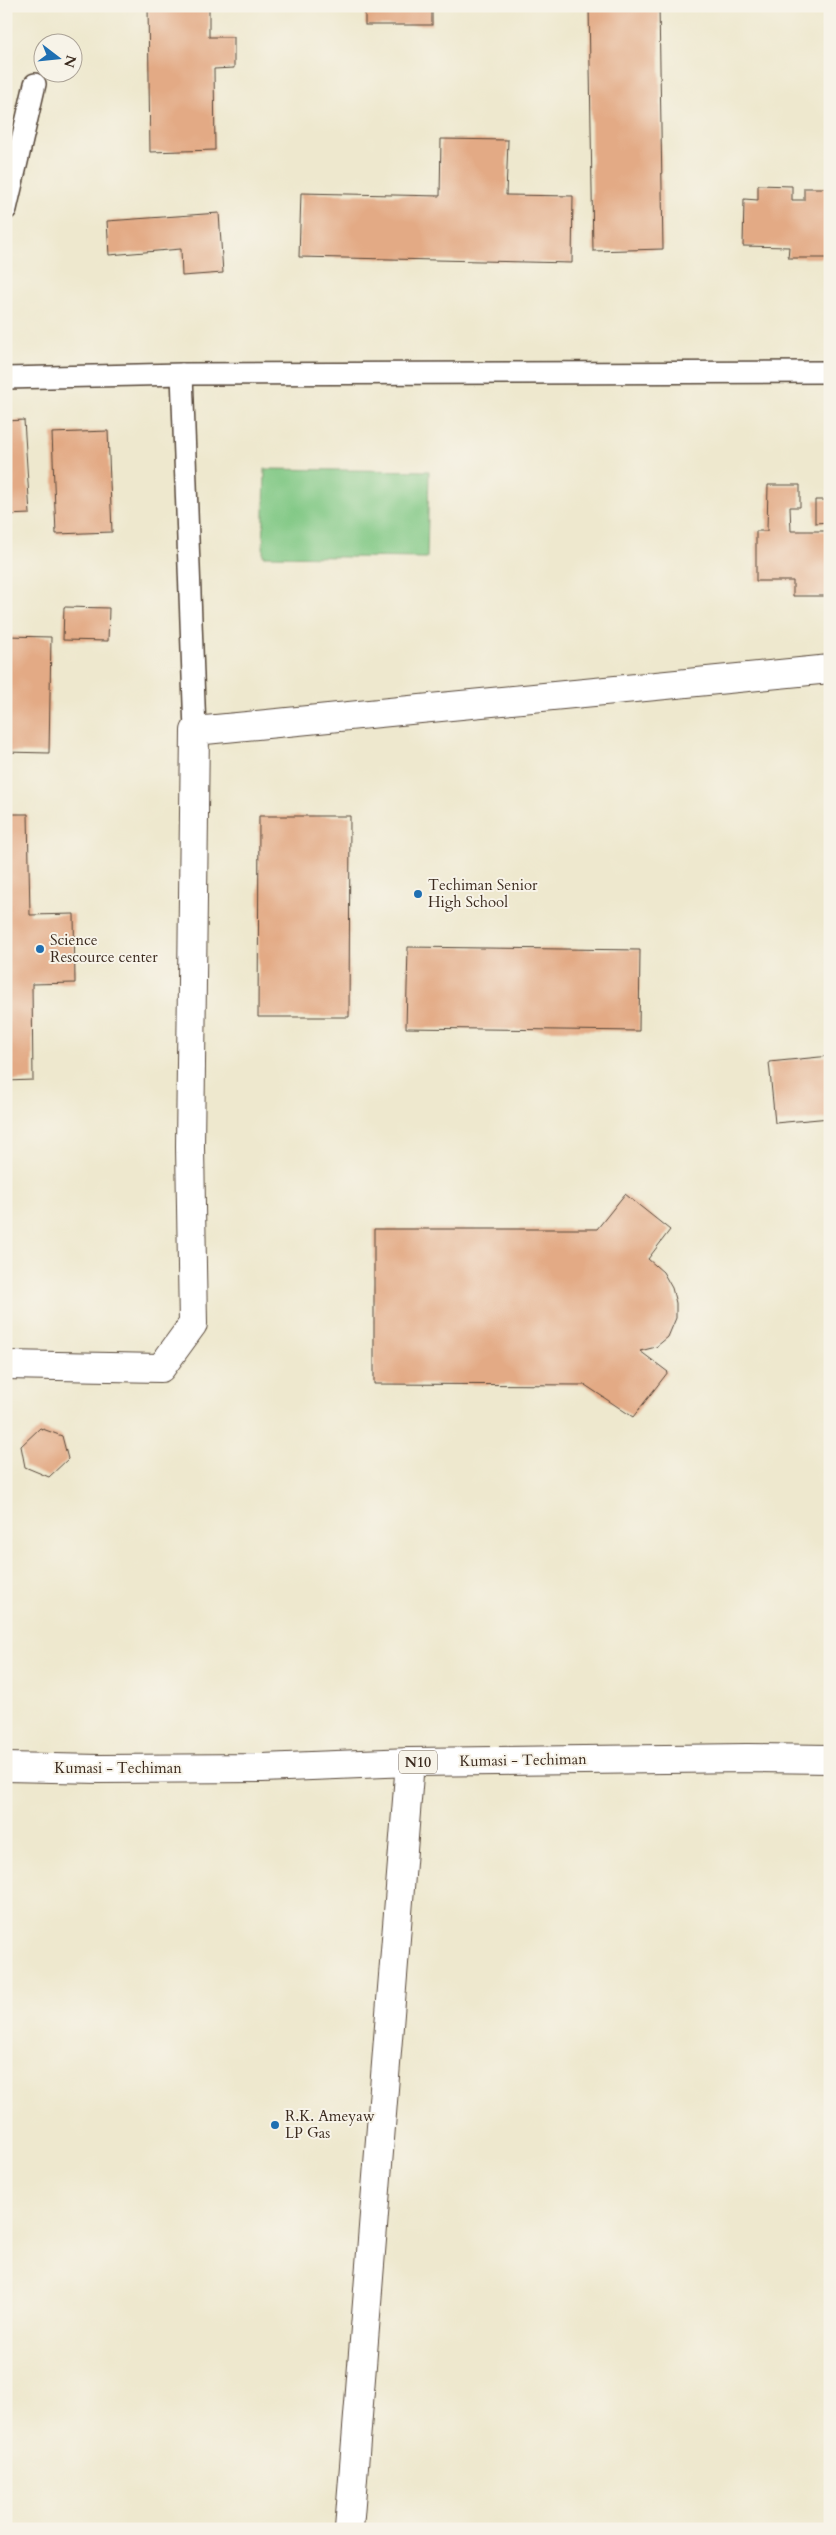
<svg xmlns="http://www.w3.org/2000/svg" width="836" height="2535" font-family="Cardo,serif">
  <rect width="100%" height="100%" fill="#f7f3e8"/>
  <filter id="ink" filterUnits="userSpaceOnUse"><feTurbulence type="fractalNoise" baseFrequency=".02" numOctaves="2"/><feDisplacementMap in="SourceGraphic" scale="10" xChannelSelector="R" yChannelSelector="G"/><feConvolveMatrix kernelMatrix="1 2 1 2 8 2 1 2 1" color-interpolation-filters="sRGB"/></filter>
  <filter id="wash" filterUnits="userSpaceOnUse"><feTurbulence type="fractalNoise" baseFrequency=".0096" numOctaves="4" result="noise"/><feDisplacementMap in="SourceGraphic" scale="20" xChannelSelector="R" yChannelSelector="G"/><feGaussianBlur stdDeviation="1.12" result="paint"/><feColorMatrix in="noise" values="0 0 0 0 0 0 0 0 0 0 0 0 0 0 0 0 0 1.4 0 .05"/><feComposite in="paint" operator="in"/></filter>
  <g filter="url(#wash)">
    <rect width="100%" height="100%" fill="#eee8ce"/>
    <path fill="#80c884" stroke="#5e7951" d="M265,469L429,471L427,558L263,556Z"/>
    <g id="blocks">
      <g fill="#e3aa85">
        <path d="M148,6H209V37H234V68L214,69L215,150L150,152Z"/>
        <rect x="365" y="6" width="67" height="19"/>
        <path d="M589,6H659L663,249L593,251Z"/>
        <path d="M441,139L508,140L506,195L573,196L572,263L299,257L301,193L440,196Z"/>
        <path d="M758,185L792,186V200H804V188H830V258H788L789,247L743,246L744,199L758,200Z"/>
        <path d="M219,213L223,273L182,276L181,249L109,255L107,221Z"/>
        <path d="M24,420L30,514L6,515V421Z"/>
        <path d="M108,431L112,532L56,534L52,433Z"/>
        <path d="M768,485H800V507H790L791,531H830V596H793V581H756V531H767Z"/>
        <path d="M815,500H830V522L815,523Z"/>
        <path d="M64,607L109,608L108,641L63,640Z"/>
        <path d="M6,636L51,637L49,753L6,752Z"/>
        <path d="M6,814H28L30,915L74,914L75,983L32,984L33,1080L6,1081Z"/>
        <path d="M259,816H350L349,1017H258Z"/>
        <path d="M408,947L640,950L639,1031L406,1028Z"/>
        <path d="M830,1056V1118L775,1123L769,1062Z"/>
        <path d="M625,1194L670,1230L648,1259L663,1272L672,1288L676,1303V1318L668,1337L656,1347L640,1351L668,1372L633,1417L585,1385L374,1384V1229H597Z"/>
        <path d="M40,1428L62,1436L68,1459L49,1477L25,1467L21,1446Z"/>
      </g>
    </g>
  </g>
  <g filter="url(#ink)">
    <use href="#blocks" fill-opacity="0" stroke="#564638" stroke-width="1"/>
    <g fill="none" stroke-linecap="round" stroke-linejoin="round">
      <defs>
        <g id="service">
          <path d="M6,209L35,84"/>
          <path d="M182,374L830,372"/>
          <path d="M6,378L182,374L195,731"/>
        </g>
        <g id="minor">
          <path d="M6,1365L161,1368L193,1324L190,1147L195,731L830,669"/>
          <path d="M349,2529L410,1762"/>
        </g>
        <path id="trunk" d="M6,1767L99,1769L262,1768L410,1762L747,1758L830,1759"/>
      </defs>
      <use href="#service" stroke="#564638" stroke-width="24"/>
      <use href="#minor" stroke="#564638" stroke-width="30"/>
      <use href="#trunk" stroke="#564638" stroke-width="30"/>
      <use href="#service" stroke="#fff" stroke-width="21"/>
      <use href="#minor" stroke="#fff" stroke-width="28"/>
      <use href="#trunk" stroke="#fff" stroke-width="28"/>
    </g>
  </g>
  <g fill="#1f6fb2" stroke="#f7f3e8" stroke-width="2">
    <circle cx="418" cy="894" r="5"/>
    <circle cx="40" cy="949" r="5"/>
    <circle cx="275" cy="2125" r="5"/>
  </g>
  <g text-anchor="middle" stroke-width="4" stroke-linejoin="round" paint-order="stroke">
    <rect fill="#f7f3e8" stroke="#73665b" stroke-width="1" x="399" y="1750.5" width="38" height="23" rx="4"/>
    <g font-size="14" font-weight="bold" fill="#3b2a1e">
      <text x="418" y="1767">N10</text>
    </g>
    <g font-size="15" fill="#3b2a1e" stroke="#f7f3e8" text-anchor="start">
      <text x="428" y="890">Techiman Senior<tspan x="428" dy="17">High School</tspan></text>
      <text x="50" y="945">Science<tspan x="50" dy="17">Rescource center</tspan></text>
      <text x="285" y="2121">R.K. Ameyaw<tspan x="285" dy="17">LP Gas</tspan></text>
    </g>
    <g font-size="15" fill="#3b2a1e" stroke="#f7f3e8">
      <text transform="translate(523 1760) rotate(-1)" y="5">Kumasi - Techiman</text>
      <text x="118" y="1773">Kumasi - Techiman</text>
    </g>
  </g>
  <rect width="836" height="2535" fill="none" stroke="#f7f3e8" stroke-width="25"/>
  <g transform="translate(58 58) rotate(106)"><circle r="24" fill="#f7f3e8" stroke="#aca397"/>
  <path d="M0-4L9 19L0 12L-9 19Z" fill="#1f6fb2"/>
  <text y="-8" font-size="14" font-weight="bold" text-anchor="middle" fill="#3b2a1e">N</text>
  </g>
</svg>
